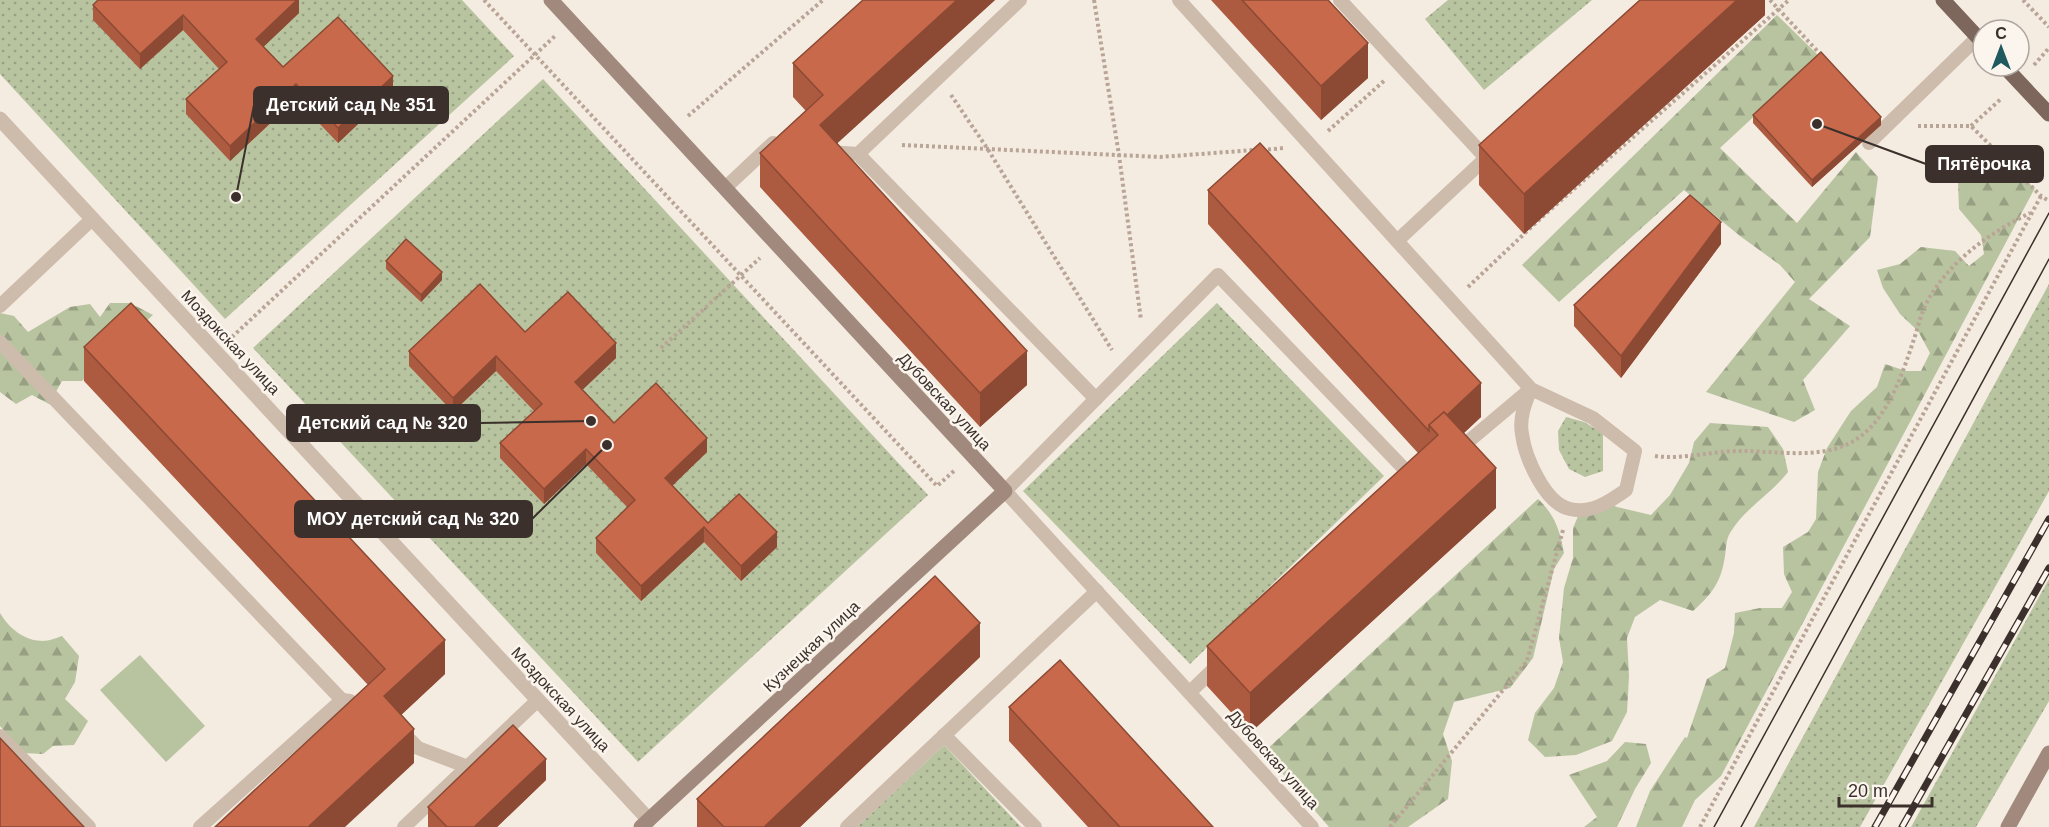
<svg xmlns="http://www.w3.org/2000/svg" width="2049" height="827" font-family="Helvetica,sans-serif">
  <defs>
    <pattern id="grass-dots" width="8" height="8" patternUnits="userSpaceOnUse" patternTransform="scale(1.5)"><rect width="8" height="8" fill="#b8c4a0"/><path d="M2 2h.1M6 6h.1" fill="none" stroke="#97a083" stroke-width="1.8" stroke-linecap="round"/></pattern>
    <pattern id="forest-firs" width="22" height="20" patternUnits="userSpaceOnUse" patternTransform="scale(1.5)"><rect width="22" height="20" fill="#b8c4a0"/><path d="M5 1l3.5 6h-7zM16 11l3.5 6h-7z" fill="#97a083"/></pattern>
  </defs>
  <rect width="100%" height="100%" fill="#f4ebe1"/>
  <g fill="url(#grass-dots)">
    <path d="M0,0H462L514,56L225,319L0,74Z"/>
    <path d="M1448,0H1592L1484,90L1425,19Z"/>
    <path d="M543,79L928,495L638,762L253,348Z"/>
    <path d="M2049,284V491L1860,827H1754Z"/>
    <path d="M1217,303L1384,476L1190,664L1023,491Z"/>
    <path d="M1566,417L1584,422L1603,433V471L1585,477L1569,469L1559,450L1558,431Z"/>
    <path d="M2049,579V701L1976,827H1911Z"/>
    <path d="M944,745L1021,827H857Z"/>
  </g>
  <g fill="url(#forest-firs)">
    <path d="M1777,15L1819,56L1720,148L1797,223L1856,152L1878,177L1870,237L1809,299L1850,326L1803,380L1815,410L1794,422L1706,392L1795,282L1780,265L1740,236L1684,190L1559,302L1522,265Z"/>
    <path d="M1998,160L2035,188L1721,776L1695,800L1682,827H1636L1650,791L1685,737L1687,738L1707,679L1725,668L1734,633L1735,613L1760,608H1782L1792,592L1784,574L1783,547L1808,532L1816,519L1818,472L1827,448L1851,411L1877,387L1885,364L1906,371H1921L1930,353L1918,331L1900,314L1883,288L1877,270L1900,264L1921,247L1955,251L1969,266L1984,254L1981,235L1959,209L1958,182L1977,161Z"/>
    <path d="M110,303H130L153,315L82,381H62L49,404L32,395L16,404L0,392V313L14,316L28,332L70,307L90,304L100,317Z"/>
    <path d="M1710,423L1768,427L1783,449L1788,472C1771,494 1744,509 1730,533C1726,539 1726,549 1725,556C1721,582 1713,593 1693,611L1660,600L1635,617L1627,638L1629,676L1627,712L1612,741L1576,755L1545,757L1528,740L1535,713L1554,688L1563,662L1559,638L1564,588L1573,558V528L1582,507L1599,499L1617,507L1651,515L1670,495L1689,463L1694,442Z"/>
    <path d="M1538,499C1555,515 1560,531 1564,553L1554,569L1533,658L1510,688L1454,702L1443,734L1452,761L1448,799L1408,827H1329L1264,752Z"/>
    <path d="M0,613C9,628 24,641 43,641C49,641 56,638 62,636L79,656L75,682L65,699L88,721L74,745L53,746L43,754L23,753L0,726Z"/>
    <path d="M1625,742L1646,744L1651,763L1635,789L1617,827H1584L1597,817L1569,775L1607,761Z"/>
  </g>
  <path fill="#b8c4a0" d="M140,655L205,726L166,762L100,690Z"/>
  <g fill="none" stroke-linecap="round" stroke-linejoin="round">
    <g stroke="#b9a596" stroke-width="4" stroke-dasharray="3 3" stroke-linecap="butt">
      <path d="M484,0L937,486L955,470"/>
      <path d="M1094,0L1119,155L1141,320"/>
      <path d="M1770,0L1821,55"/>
      <path d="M2023,0L2049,27"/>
      <path d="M2034,65L2049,48"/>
      <path d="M951,95L987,148L1112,350"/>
      <path d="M688,116L823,0"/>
      <path d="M1918,126H1971L2041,196L2049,201"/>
      <path d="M1971,126L2002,98"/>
      <path d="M1328,131L1385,80"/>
      <path d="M902,145L1160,157L1254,150"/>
      <path d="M1262,150L1284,148"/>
      <path d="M1468,287L1542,217L1789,0"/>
      <path d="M232,337L555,36"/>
      <path d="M661,348L760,258"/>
      <path d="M1655,456C1683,460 1712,451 1740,451C1775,451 1816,459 1848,444C1886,426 1902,375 1914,339C1918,327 1921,314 1926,304C1947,263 1989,233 2030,213"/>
      <path d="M1390,827L1527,661L1563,530"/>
      <path d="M1700,827L2041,196"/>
    </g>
    <g stroke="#cdbbac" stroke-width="14">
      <path d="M1179,0L1531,389L1593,418L1635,451L1626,490C1609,502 1591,514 1570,509C1545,504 1525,457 1522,434C1519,418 1525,403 1531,389"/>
      <path d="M1340,0L1486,158L1492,152"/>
      <path d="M1869,143L1978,37"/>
      <path d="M829,152L858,154L1096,399"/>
      <path d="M858,154L1020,0"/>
      <path d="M725,188L773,143"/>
      <path d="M1397,241L1486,158"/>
      <path d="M0,306L92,219"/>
      <path d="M0,342L342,700"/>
      <path d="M1457,451L1527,392"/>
      <path d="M1190,692L1220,663"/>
      <path d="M401,731L418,748L468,767"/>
      <path d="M944,735L1035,827"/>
      <path d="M0,736L89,827"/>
      <path d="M200,827L342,700L350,701"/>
      <path d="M404,827L538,700"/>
      <path d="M847,827L1097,591"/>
      <path d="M1312,827L1005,491L1218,275L1412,477"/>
    </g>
    <path stroke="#cdbbac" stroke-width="15" d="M0,119L649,820"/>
    <g stroke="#a18a7d" stroke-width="15">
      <path d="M551,0L1005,491L641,827"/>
      <path d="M2008,827L2049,753"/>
    </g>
    <g stroke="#7d675c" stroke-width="15">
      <path d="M1943,0L1983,43"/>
      <path d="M2004,66L2049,114"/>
    </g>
    <g stroke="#3b302b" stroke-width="1.5">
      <path d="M1714,827L2049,213"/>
      <path d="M1741,827L2049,259"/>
    </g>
    <defs>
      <g id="rail">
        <path d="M1875,827L2049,519"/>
        <path d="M1902,827L2049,568"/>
      </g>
    </defs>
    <use href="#rail" stroke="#3b302b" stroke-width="7"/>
    <use href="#rail" stroke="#fbf5ee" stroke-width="4.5" stroke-dasharray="14" stroke-linecap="butt"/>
  </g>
  <g fill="#ac5a40">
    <path d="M299,0V13L263,47L283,67L393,91L338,143L296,99L230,161L186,114V99L219,69L183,30L140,69L93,20V5Z"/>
    <path d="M863,0H995L837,143L1027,385L980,427L760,187V153L806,111L793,97V63Z"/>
    <path d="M1211,0H1328L1368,78L1321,120Z"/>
    <path d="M1765,0V15L1524,234L1479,185V145Z"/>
    <path d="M1753,115L1881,125L1812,187L1753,123Z"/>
    <path d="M1208,190L1481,417L1464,433L1496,508L1250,733L1207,686V646L1418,453L1208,224Z"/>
    <path d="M1721,244L1621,378L1574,326V305Z"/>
    <path d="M386,261L442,280L421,302L386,269Z"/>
    <path d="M525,332L616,358L582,390L614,423L707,452L672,485L708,523L777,547L741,581L704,542L641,601L596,553V538L628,508L586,464L544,504L500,458V443L534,411L496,371L453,412L409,366V351Z"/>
    <path d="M84,347L445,674L401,715L414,763L368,685L84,381Z"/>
    <path d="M980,657L800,827H697V799Z"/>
    <path d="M1009,707L1213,827H1088L1009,741Z"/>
    <path d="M546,780L497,827H428V807Z"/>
  </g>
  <g fill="#8c4a34">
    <path d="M297,0H299V13L256,54V39Z"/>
    <path d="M957,0H995L820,159V125Z"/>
    <path d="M1737,0H1765V15L1524,234V194Z"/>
    <path d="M183,15V30L140,69V54Z"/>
    <path d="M1368,43V78L1321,120V86Z"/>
    <path d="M393,76V91L338,143V128Z"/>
    <path d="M296,84V99L230,161V146Z"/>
    <path d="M1881,117V125L1812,187V180Z"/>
    <path d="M1721,222V244L1621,378V356Z"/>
    <path d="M442,272V280L421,302V295Z"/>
    <path d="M616,343V358L575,397V382Z"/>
    <path d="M1027,351V385L980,427V393Z"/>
    <path d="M496,356V371L453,412V398Z"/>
    <path d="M1481,383V417L1438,457V435L1432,428Z"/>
    <path d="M707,438V452L665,493V478Z"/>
    <path d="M586,449V464L544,504V489Z"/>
    <path d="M1496,468V508L1250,733V693Z"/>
    <path d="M704,527V542L641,601V586Z"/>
    <path d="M777,532V547L741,581V566Z"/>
    <path d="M980,623V657L800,827H764Z"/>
    <path d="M445,640V674L384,731V696Z"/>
    <path d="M414,729V763L345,827H308Z"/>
    <path d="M546,759V780L497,827H474Z"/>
  </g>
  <g fill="#c8694b" stroke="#8c4a34" stroke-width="1.5">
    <path d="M98,0H297L256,39L283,67L338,17L393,76L338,128L296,84L230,146L186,99L227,62L183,15L140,54L93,5Z"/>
    <path d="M863,0H957L820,125L1027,351L980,393L760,153L823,95L793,63Z"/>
    <path d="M1242,0H1328L1368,43L1321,86Z"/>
    <path d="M1640,0H1737L1524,194L1479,145Z"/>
    <path d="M1821,52L1881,117L1812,180L1753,115Z"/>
    <path d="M1260,143L1481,383L1447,415L1444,412L1429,425V431L1208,190Z"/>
    <path d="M1690,195L1721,222L1621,356L1574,305Z"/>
    <path d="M406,239L442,272L421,295L386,261Z"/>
    <path d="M480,284L525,332L568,292L616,343L575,382L614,423L656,383L707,438L665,478L708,523L739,494L777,532L741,566L704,527L641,586L596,538L635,500L586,449L544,489L500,443L542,404L496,356L453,398L409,351Z"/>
    <path d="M131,303L445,640L384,696L414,729L308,827H215L385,669L84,347Z"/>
    <path d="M1444,412L1496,468L1250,693L1207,646L1438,435L1429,425Z"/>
    <path d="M935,576L980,623L764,827H724L697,799Z"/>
    <path d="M1060,660L1213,827H1120L1009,707Z"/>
    <path d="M513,725L546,759L474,827H447L428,807Z"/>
    <path d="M0,738L84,827H0Z"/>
  </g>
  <g text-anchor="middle" stroke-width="5" stroke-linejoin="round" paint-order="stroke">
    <g font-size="16" fill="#3b302b" stroke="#fbf5ee">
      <text transform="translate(231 342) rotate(47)" y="6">Моздокская улица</text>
      <text transform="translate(945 401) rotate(47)" y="6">Дубовская улица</text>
      <text transform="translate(811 646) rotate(-43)" y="6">Кузнецкая улица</text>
      <text transform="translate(561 699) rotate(47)" y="6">Моздокская улица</text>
      <text transform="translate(1274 759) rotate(48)" y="6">Дубовская улица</text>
    </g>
  </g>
  <path fill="none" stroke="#3b302b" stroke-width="2" d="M236 197L254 105M1817 124L1926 164M591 421L480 423M607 445L532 519"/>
  <g fill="#3b302b" stroke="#fbf5ee" stroke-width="2">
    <circle cx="236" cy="197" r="6"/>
    <circle cx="1817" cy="124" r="6"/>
    <circle cx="591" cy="421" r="6"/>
    <circle cx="607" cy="445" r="6"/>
  </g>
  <g fill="#3b302b" stroke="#3b302b" stroke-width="2">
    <rect x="254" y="87" width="194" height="36" rx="6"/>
    <rect x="1926" y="146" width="117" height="36" rx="6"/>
    <rect x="287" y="405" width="193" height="36" rx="6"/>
    <rect x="295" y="501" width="237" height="36" rx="6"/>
  </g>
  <g font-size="18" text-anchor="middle" font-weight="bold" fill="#fff">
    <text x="351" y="111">Детский сад № 351</text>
    <text x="1984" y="170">Пятёрочка</text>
    <text x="383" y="429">Детский сад № 320</text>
    <text x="413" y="525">МОУ детский сад № 320</text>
  </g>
  <g transform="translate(2001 48)"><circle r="28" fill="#fbf5ee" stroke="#aea6a0" stroke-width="1.5"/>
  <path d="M0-4.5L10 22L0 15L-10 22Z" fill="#1f5a5e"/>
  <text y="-9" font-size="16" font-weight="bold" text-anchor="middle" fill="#3b302b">С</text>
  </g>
  <path d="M1839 797v9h93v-9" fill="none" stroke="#3b302b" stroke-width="3"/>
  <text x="1848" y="797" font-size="18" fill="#3b302b" stroke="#fbf5ee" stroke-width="4.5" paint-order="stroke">20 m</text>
</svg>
